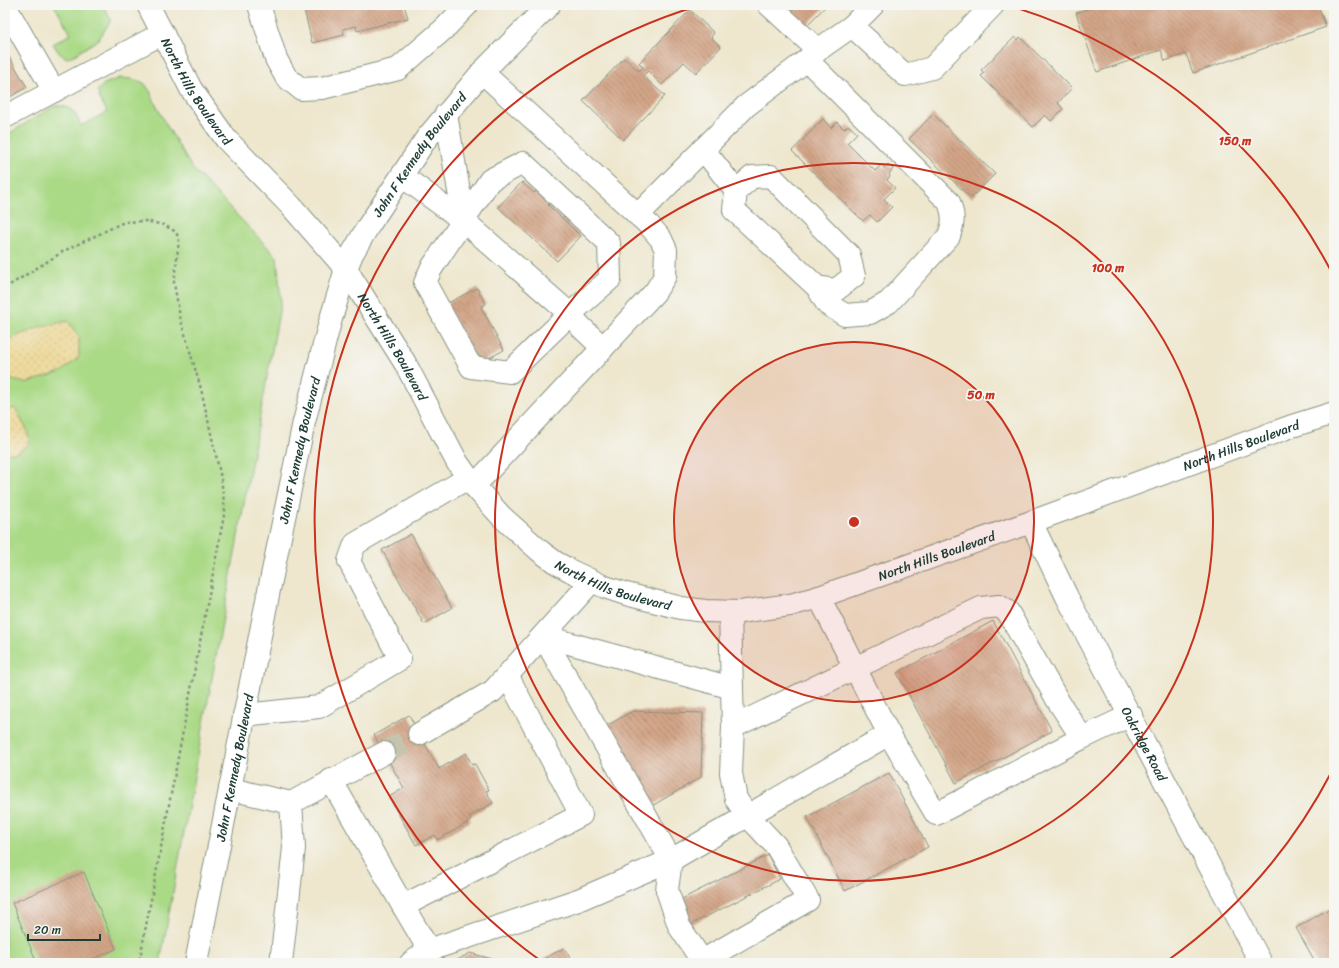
<svg xmlns="http://www.w3.org/2000/svg" width="1339" height="968" font-family="Sriracha,sans-serif">
  <defs>
    <pattern id="sand-dots" width="8" height="8" patternUnits="userSpaceOnUse"><rect width="8" height="8" fill="#eeda9e"/><path d="M2 2h.1M6 6h.1" fill="none" stroke="#ccbc89" stroke-width="1.8" stroke-linecap="round"/></pattern>
    <pattern id="building-back-hatch" width="6" height="6" patternUnits="userSpaceOnUse"><rect width="6" height="6" fill="#d3a588"/><path d="M-1 5l2 2M0 0l6 6M5-1l2 2" fill="none" stroke="#ab8870"/></pattern>
  </defs>
  <rect width="100%" height="100%" fill="#f6f6f2"/>
  <filter id="ink" filterUnits="userSpaceOnUse"><feTurbulence type="fractalNoise" baseFrequency=".025" numOctaves="2"/><feDisplacementMap in="SourceGraphic" scale="8" xChannelSelector="R" yChannelSelector="G"/><feConvolveMatrix kernelMatrix="1 2 1 2 8 2 1 2 1" color-interpolation-filters="sRGB"/></filter>
  <filter id="wash" filterUnits="userSpaceOnUse"><feTurbulence type="fractalNoise" baseFrequency=".012" numOctaves="4" result="noise"/><feDisplacementMap in="SourceGraphic" scale="16" xChannelSelector="R" yChannelSelector="G"/><feGaussianBlur stdDeviation="0.9" result="paint"/><feColorMatrix in="noise" values="0 0 0 0 0 0 0 0 0 0 0 0 0 0 0 0 0 1.4 0 .05"/><feComposite in="paint" operator="in"/></filter>
  <g filter="url(#wash)">
    <rect width="100%" height="100%" fill="#eee7ce"/>
    <g fill="#abda87" stroke="#658c5e">
      <path d="M54,5H103L111,20L99,39L76,54L67,58L60,54L53,44L71,34Z"/>
      <path d="M120,78L133,79L144,83L150,91L156,105L166,124L192,168L277,257L281,301L160,963H5V136L54,106C72,105 75,112 81,126L107,112L99,97L98,90L104,84Z"/>
    </g>
    <g fill="url(#sand-dots)" stroke="#868c69">
      <path d="M68,321L79,337V357L61,372L26,383L12,380L5,368V343L7,340L40,327Z"/>
      <path d="M15,408L28,432L29,444L18,452L5,454V412Z"/>
    </g>
    <g id="blocks">
      <g fill="url(#building-back-hatch)">
        <path d="M303,5H404L408,18L357,31L356,26L343,29L344,35L312,43Z"/>
        <path d="M778,5H827L803,29Z"/>
        <path d="M1098,5H1318L1326,27L1193,73L1186,54L1165,61L1161,50L1097,72L1076,13Z"/>
        <path d="M690,10L714,33L711,37L721,47L696,73L684,62L662,85L648,71L643,76L665,96L623,140L583,101L624,58L639,71L643,67L639,63Z"/>
        <path d="M1015,37L1018,40L1020,37L1072,88L1058,103L1063,109L1051,121L1045,115L1033,127L981,76L984,73L981,70Z"/>
        <path d="M5,50L27,87L5,100Z"/>
        <path d="M933,114L995,174L971,198L909,139Z"/>
        <path d="M823,119L831,128L837,122L844,129L848,125L857,133L847,143L875,171L881,165L884,168L888,164L893,169L889,174L890,176L887,180L895,188L884,199L892,207L877,222L870,215L863,221L792,151Z"/>
        <path d="M522,182L534,193L541,187L554,199L548,205L581,236L557,261L498,207Z"/>
        <path d="M477,288L486,304L481,307L504,350L478,364L446,304Z"/>
        <path d="M411,534L452,608L424,624L382,550Z"/>
        <path d="M993,621L1052,731L956,783L897,673Z"/>
        <path d="M633,711L703,713L701,777L645,810L599,730Z"/>
        <path d="M409,715L439,769L466,753L472,765L475,764L489,790L486,791L493,803L469,817L471,821L437,840L435,835L416,845L389,797L404,788L374,735Z"/>
        <path d="M889,773L928,847L845,891L807,817Z"/>
        <path d="M768,855L780,879L690,925L678,901Z"/>
        <path d="M84,872L116,949L84,963H37L12,903Z"/>
        <path d="M1334,906V962L1316,963L1296,928Z"/>
        <path d="M564,948L573,963H536Z"/>
        <path d="M470,953L506,963H452Z"/>
      </g>
    </g>
  </g>
  <g filter="url(#ink)">
    <use href="#blocks" fill-opacity="0" stroke="#869281" stroke-width="1"/>
    <g fill="none" stroke-linecap="round" stroke-linejoin="round">
      <path stroke="#c5c5af" stroke-width="22" stroke-dasharray="22 11" stroke-linecap="butt" d="M384,753L419,734"/>
      <defs>
        <g id="minor">
          <path id="s1" d="M148,5L191,89L226,139L291,206L346,269L405,363L457,462L474,486L502,517L540,551L555,562L571,571L605,587L626,594L681,608L706,611L740,612L790,605L819,597L1031,522L1292,426L1334,413"/>
          <path d="M259,5L276,59L286,77L301,89L322,88L398,69L445,28L467,5"/>
          <path d="M769,5L818,50"/>
          <path d="M5,6L54,91"/>
          <path d="M852,26L873,5"/>
          <path d="M807,60L949,202C954,216 954,221 949,236L889,302L870,313L845,315L827,304L817,287"/>
          <path d="M446,114L464,221"/>
          <path d="M5,117L163,33"/>
          <path d="M703,149L736,191L734,210L817,287L836,290L854,276L849,255L771,176L752,177L736,191"/>
          <path d="M523,163L609,243L610,279L570,314L510,372L471,367L425,283L431,269L490,180Z"/>
          <path d="M402,176L464,221L570,314L581,327L603,348"/>
          <path d="M638,215L746,106L807,60L818,50L852,26L905,75L932,68L993,5"/>
          <path d="M474,486L655,292L665,276L666,250L661,239L649,225L482,72"/>
          <path id="s2" d="M1031,522L1067,597L1261,963"/>
          <path d="M543,636L671,860L667,890L679,926L702,961L808,900L776,846L747,815L736,799L731,773L733,727L730,612"/>
          <path d="M543,636L732,688"/>
          <path d="M244,715L319,707L400,659L349,561L355,544L468,478"/>
          <path d="M733,727L855,668L819,597"/>
          <path d="M419,734L493,691L592,581"/>
          <path d="M889,734L855,668L981,608L999,606L1008,612L1058,701L1082,738"/>
          <path d="M331,780L403,906L581,815L507,675"/>
          <path d="M230,789L291,803L294,848L281,963"/>
          <path d="M291,803L384,753"/>
          <path d="M403,906L429,950L411,963"/>
          <path d="M429,950L578,900L671,860L889,734L936,814L1082,738L1131,715"/>
        </g>
        <g id="major">
          <path id="s3" d="M196,963L269,590L304,422L330,322L346,269L352,254L369,225L426,139L482,72L549,5"/>
        </g>
      </defs>
      <use href="#minor" stroke="#869281" stroke-width="24"/>
      <use href="#major" stroke="#869281" stroke-width="24"/>
      <path stroke="#869281" stroke-width="2.5" stroke-dasharray="3 3" stroke-linecap="butt" d="M5,288L64,251L124,222L145,221L164,225L176,232L179,240L174,283L180,317L201,389L221,478L225,510L139,963"/>
      <use href="#minor" stroke="#fff" stroke-width="22"/>
      <use href="#major" stroke="#fff" stroke-width="22"/>
    </g>
  </g>
  <circle cx="854" cy="522" r="180" fill="#c8321e" fill-opacity=".12"/>
  <g fill="none" stroke="#c8321e" stroke-width="2">
    <circle cx="854" cy="522" r="180"/>
    <circle cx="854" cy="522" r="359"/>
    <path d="M1332 771A539 539 0 0 1 1167 961M541 961A539 539 0 0 1 701 5M1007 5A539 539 0 0 1 1332 273"/>
  </g>
  <g text-anchor="middle" stroke-width="3.5" stroke-linejoin="round" paint-order="stroke">
    <g font-size="13" fill="#1f3d34" stroke="#f6f6f2">
      <text dy="5" stroke="none"><textPath href="#s1" startOffset="99">North Hills Boulevard</textPath></text>
      <text dy="5" stroke="none"><textPath href="#s3" startOffset="847">John F Kennedy Boulevard</textPath></text>
      <text dy="5" stroke="none"><textPath href="#s1" startOffset="423">North Hills Boulevard</textPath></text>
      <text dy="5" stroke="none"><textPath href="#s1" startOffset="1419">North Hills Boulevard</textPath></text>
      <text dy="5" stroke="none"><textPath href="#s3" startOffset="523">John F Kennedy Boulevard</textPath></text>
      <text dy="5" stroke="none"><textPath href="#s1" startOffset="1095">North Hills Boulevard</textPath></text>
      <text dy="5" stroke="none"><textPath href="#s1" startOffset="759">North Hills Boulevard</textPath></text>
      <text dy="5" stroke="none"><textPath href="#s2" startOffset="249">Oakridge Road</textPath></text>
      <text dy="5" stroke="none"><textPath href="#s3" startOffset="199">John F Kennedy Boulevard</textPath></text>
    </g>
  </g>
  <circle cx="854" cy="522" r="6" fill="#c8321e" stroke="#f6f6f2" stroke-width="2"/>
  <g font-size="12" text-anchor="middle" font-weight="bold" fill="#c8321e" stroke="#f6f6f2" stroke-width="3.5" stroke-linejoin="round" paint-order="stroke">
    <text x="1235" y="145">150 m</text>
    <text x="1108" y="272">100 m</text>
    <text x="981" y="399">50 m</text>
  </g>
  <rect width="1339" height="968" fill="none" stroke="#f6f6f2" stroke-width="20"/>
  <path d="M28 934v6h72v-6" fill="none" stroke="#1f3d34" stroke-width="2"/>
  <text x="34" y="934" font-size="12" fill="#1f3d34" stroke="#f6f6f2" stroke-width="3" paint-order="stroke">20 m</text>
</svg>
